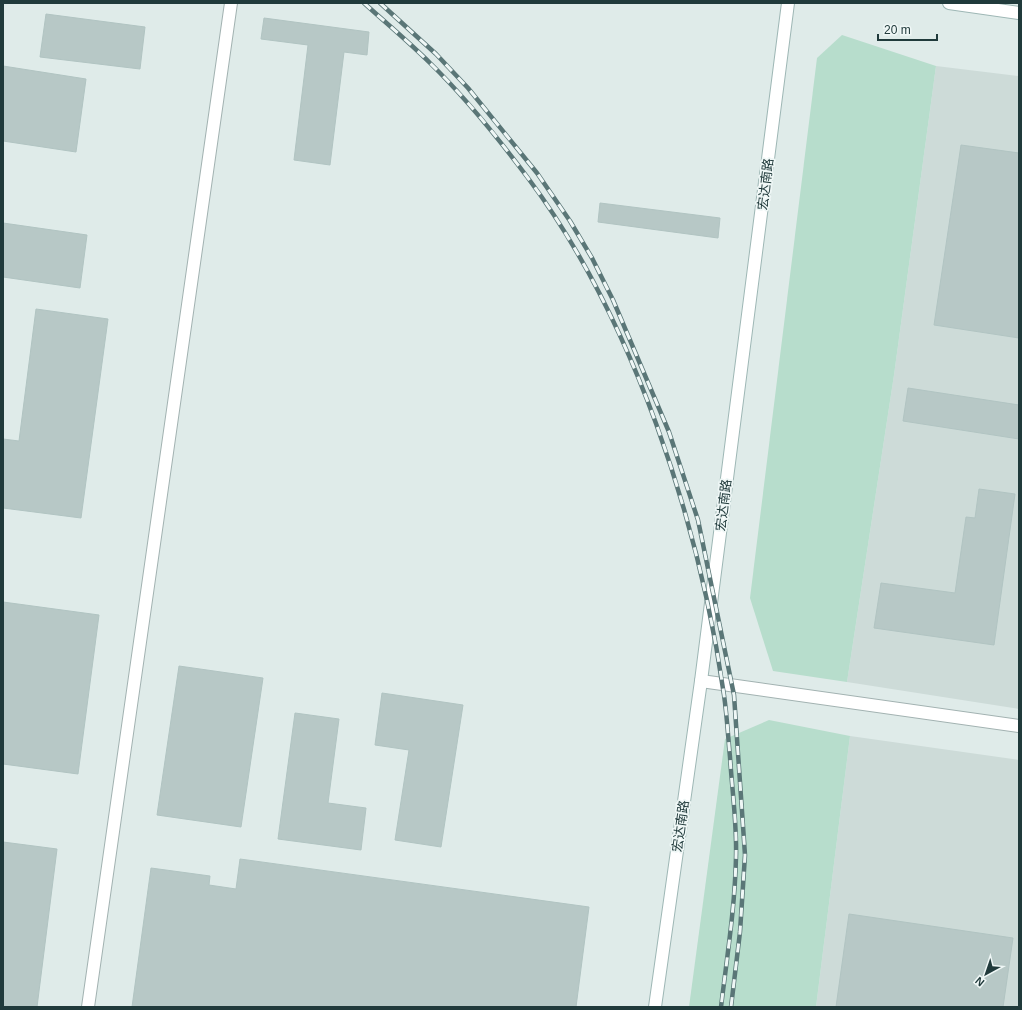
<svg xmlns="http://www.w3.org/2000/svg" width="1022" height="1010" font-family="Helvetica,'Noto Sans SC',sans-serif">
  <rect width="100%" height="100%" fill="#dfebe9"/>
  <g fill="#cddbd8">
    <path d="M936,66L1019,76V709L847,682L894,375Z"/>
    <path d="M850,736L1019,760V1007H816Z"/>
  </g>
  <g fill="#b7ddcc">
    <path d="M842,35L936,66L894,375L847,682L773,671L750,598L817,58Z"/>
    <path d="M769,720L850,736L816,1007H689L725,739Z"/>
  </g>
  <g fill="#b7c8c6" stroke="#b1c4c2">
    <path d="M46,14L145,27L140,69L40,57Z"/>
    <path d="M264,18L369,32L367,55L344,52L330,165L294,160L308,45L261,39Z"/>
    <path d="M3,66L86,79L76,152L3,141Z"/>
    <path d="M961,145L1019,153V338L934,325Z"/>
    <path d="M600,203L720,218L718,238L598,222Z"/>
    <path d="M3,223L87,235L80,288L3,277Z"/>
    <path d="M36,309L108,319L81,518L3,508V439L19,441Z"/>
    <path d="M908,388L1019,405V439L903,421Z"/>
    <path d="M979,489L1015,494L994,645L874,628L881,583L955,593L966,517L975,518Z"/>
    <path d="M3,602L99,615L78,774L3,764Z"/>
    <path d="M179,666L263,678L241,827L157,815Z"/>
    <path d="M382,693L463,705L441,847L395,840L409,750L375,745Z"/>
    <path d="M295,713L339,719L328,803L366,808L361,850L278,839Z"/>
    <path d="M3,842L57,849L37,1007H3Z"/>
    <path d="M240,859L589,907L576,1007H132L151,868L210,876L209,885L236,889Z"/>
    <path d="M849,914L1013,938L1003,1007H836Z"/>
  </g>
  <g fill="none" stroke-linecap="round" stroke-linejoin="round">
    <defs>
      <g id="street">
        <path d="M701,681L1019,726"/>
        <path d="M88,1007L231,3"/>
      </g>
      <g id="secondary">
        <path d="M949,3L1019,13"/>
        <path d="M655,1007L701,681L788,3"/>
      </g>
    </defs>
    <use href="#street" stroke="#a2b2b1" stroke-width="14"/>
    <use href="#secondary" stroke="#9eb7b5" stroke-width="14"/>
    <use href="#street" stroke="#fff" stroke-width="12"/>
    <use href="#secondary" stroke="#fff" stroke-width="12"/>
    <defs>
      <g id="rail">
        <path d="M364,3C386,23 409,42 430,63C466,98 498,138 528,178C634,320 699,521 724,695C727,716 728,736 730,757C732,790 737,824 736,857C735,907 727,957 721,1007"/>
        <path d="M380,3L436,54L468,88L537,173L570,221L592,258L613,300L669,432L698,520L734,695L745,855L740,932L731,1007"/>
      </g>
    </defs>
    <use href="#rail" stroke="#5a7677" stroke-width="4.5"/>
    <use href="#rail" stroke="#eff7f6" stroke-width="3" stroke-dasharray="9" stroke-linecap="butt"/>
  </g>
  <g text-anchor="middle" stroke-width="3.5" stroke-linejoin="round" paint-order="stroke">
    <g font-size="13" fill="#203a3b" stroke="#eff7f6">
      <text transform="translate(765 184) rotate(-83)" y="5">宏达南路</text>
      <text transform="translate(723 505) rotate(-83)" y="5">宏达南路</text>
      <text transform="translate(680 826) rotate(-82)" y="5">宏达南路</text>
    </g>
  </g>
  <rect width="1022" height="1010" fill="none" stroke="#203a3b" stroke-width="8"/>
  <g transform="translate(986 974) rotate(220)" stroke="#eff7f6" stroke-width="3" paint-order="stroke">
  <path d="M0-3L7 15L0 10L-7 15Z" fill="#203a3b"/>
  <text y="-6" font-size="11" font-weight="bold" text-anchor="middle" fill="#203a3b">N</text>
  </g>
  <path d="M878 34v6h59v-6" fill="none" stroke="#203a3b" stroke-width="2"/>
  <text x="884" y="34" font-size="12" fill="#203a3b" stroke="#eff7f6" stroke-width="3" paint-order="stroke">20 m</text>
</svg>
